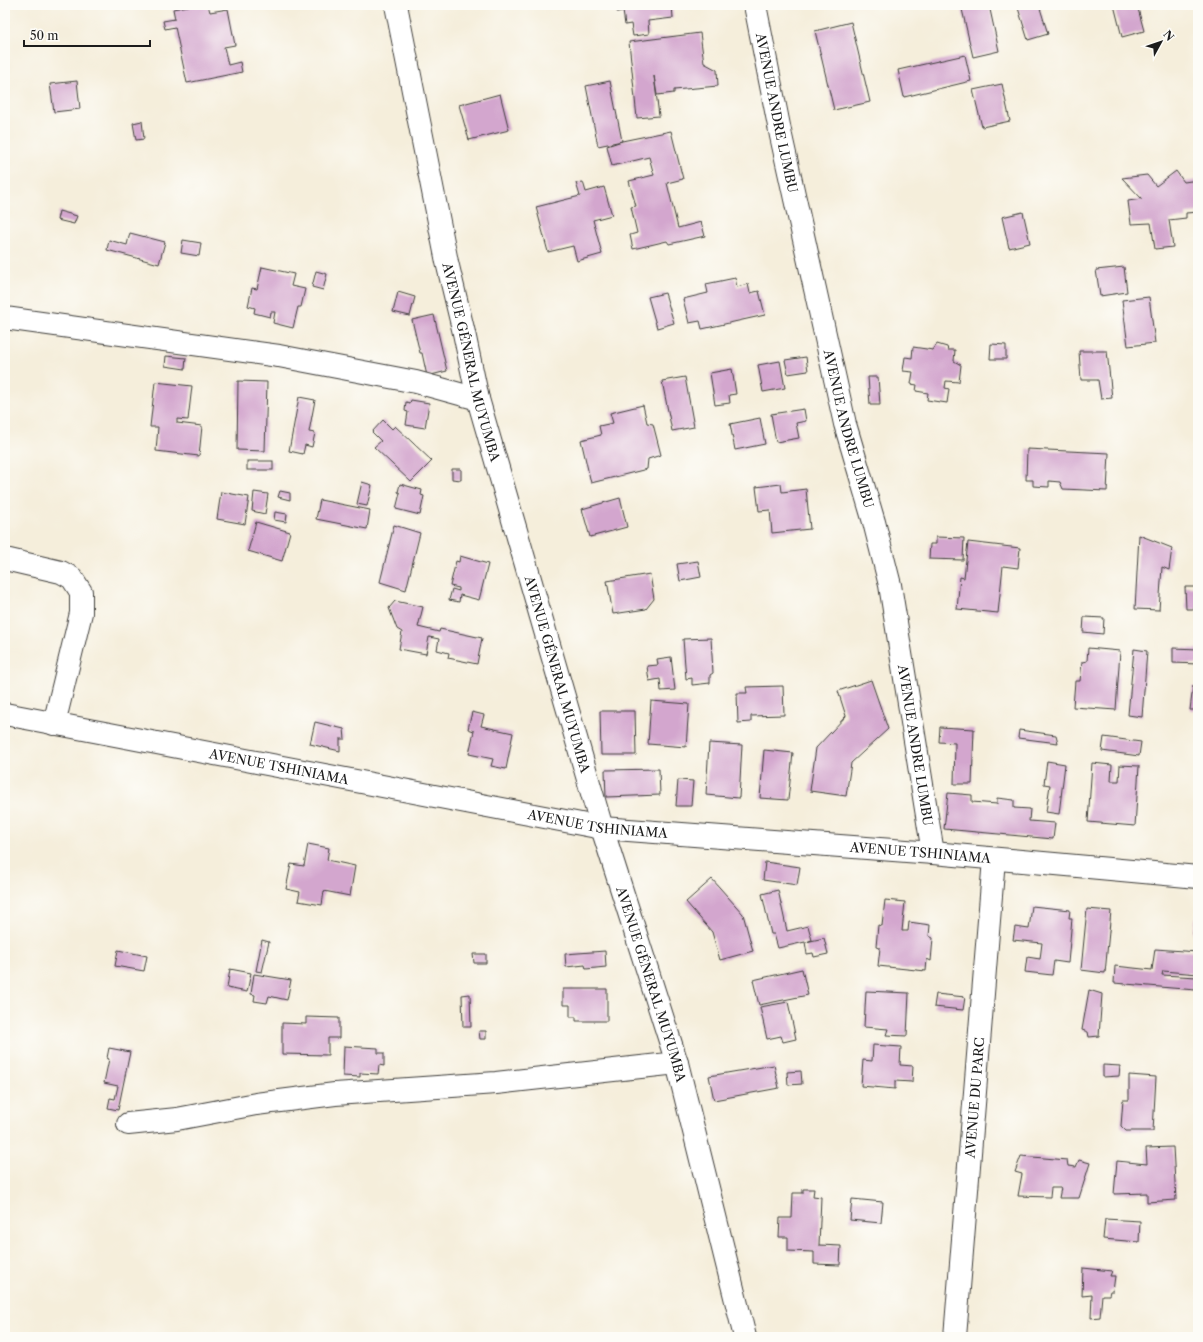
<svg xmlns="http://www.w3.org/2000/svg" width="1203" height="1342" font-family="'Libre Caslon Text',serif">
  <rect width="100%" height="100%" fill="#fdfcf7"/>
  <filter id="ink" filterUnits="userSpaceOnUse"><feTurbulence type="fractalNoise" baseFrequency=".025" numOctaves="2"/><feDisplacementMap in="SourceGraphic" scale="8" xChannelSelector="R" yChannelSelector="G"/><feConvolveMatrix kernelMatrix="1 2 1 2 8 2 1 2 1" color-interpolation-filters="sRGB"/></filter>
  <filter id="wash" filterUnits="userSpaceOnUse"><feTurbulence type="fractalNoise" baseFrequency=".012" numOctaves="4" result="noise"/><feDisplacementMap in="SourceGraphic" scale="16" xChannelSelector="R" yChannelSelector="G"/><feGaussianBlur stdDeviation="0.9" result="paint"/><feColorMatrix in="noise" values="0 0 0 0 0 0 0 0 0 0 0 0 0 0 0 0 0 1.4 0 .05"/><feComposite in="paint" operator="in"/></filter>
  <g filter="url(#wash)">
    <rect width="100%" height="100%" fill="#f5eedb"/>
    <g id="blocks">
      <g fill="#d3a6ce">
        <path d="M193,5H208L210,12L228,9L235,45L224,47L228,65L240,62L242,72L187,83L175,27L165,29L163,21L175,19L173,9Z"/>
        <path d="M616,5H672L673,18L648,21L649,34L633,36L631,24L625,25L623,11L617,12Z"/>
        <path d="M961,5H989L999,51L973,57Z"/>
        <path d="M1028,5H1039L1048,34L1028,40L1018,8Z"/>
        <path d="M1114,5H1137L1144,31L1122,37Z"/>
        <path d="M851,22L870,102L834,110L815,31Z"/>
        <path d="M700,33L704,63L717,70L718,86L674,90V93L657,95L654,76L659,116L637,118L629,42Z"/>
        <path d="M965,55L971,81L904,97L898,70Z"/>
        <path d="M77,81L80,109L54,112L50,84Z"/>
        <path d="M610,81L622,141L598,146L586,86Z"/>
        <path d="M1002,84L1010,121L982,127L973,90Z"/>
        <path d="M500,94L509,130L469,140L459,105Z"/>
        <path d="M142,121L144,139L136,140L133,123Z"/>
        <path d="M671,131L683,179L667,183L678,228L701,222L705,236L669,244L667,241L633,249L630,235L637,233L631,207L636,206L629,181L654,175L649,157L612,166L607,146L622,141Z"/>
        <path d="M1176,171L1184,182L1198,180V212L1186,213V218L1169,220L1173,247L1155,249L1151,223L1131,224L1128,201L1142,199L1122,178L1147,175L1156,186Z"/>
        <path d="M583,182L586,192L604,187L612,215L593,220L602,254L577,261L573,246L548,252L536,207L580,196L576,183Z"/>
        <path d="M59,211L77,216L74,224L57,220Z"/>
        <path d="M1023,212L1030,243L1009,248L1002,217Z"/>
        <path d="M130,233L165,242L159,264L107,250L109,240L127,245Z"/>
        <path d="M183,240L201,243L199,256L181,253Z"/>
        <path d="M262,267L294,274L291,286L305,289L301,307H298L293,328L273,323L275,312H271L270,317L254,313L255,308L248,306L252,288L257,289Z"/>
        <path d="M1124,267L1127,292L1100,296L1096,270Z"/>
        <path d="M316,271L327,274L323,290L312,287Z"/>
        <path d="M735,278L737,287L748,284L750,293L759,291L765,315L702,329L700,321L689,323L683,299L708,293L706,284Z"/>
        <path d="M398,292L415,297L410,316L393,312Z"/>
        <path d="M665,293L674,323L657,328L648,297Z"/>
        <path d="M1149,297L1155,343L1128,346L1122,300Z"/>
        <path d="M434,315L447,371L427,376L422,353H420L412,320Z"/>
        <path d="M937,344L947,347L948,350H955L954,361L961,365L959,382L946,381L945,388L949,389L947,403L927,400L928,393L916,391L917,385L911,384L913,372L903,371L905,357L912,358L913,347L933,350Z"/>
        <path d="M991,344L1006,345V359H990Z"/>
        <path d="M1079,351H1107L1112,398L1101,399L1098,380H1081Z"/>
        <path d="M166,356L186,358L185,369L165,366Z"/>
        <path d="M806,357L808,371L788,374L785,360Z"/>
        <path d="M780,361L785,388L763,392L758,365Z"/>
        <path d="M732,369L736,394L729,395L730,403L715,405L710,373Z"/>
        <path d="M685,377L694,427L672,431L662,381Z"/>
        <path d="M868,377H878L880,405H870Z"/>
        <path d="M238,381L267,382L265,451L237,450Z"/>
        <path d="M155,382L192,386L188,420L177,419V423L202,426L199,456L156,451L158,427H150Z"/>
        <path d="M299,397L315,400L309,432L315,433L312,447L305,445L303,454L289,451Z"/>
        <path d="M411,400L429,403L425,428L406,425L408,412L405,411L406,402L410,403Z"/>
        <path d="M643,405L647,423L653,424L661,455L648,459L647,469L591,483L581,440L601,435L599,426L613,423L610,413Z"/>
        <path d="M804,409L806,421L796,423L799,438L776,442L771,414Z"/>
        <path d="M760,418L765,444L735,450L730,424Z"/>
        <path d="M383,420L392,429L395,426L432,461L411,482L374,447L381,441L372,432Z"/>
        <path d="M1027,449L1109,453L1107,491L1063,489L1060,482L1049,481V487L1033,486V480H1026Z"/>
        <rect x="247" y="461" width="26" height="9"/>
        <path d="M452,469H461V480L452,479Z"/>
        <path d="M362,482L372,485L367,506L357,504Z"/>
        <path d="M400,484L422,490L421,495L424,496L420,515L396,509L400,493L398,492Z"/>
        <path d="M781,484L782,492L806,489L810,529L772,533L770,510L759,511L756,487Z"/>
        <path d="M280,491L290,493V500L278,497Z"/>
        <path d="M221,492L249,497L245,524L217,519Z"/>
        <path d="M254,492L268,494L265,514L252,511Z"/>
        <path d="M620,498L627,527L590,537L582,509Z"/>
        <path d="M320,500L370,510L367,529L316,519Z"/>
        <path d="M275,512L287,514L286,522L274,520Z"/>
        <path d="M256,522L290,532L282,561L248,551Z"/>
        <path d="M394,525L420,533L406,590L380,582Z"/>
        <path d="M1139,535L1172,548L1169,570L1162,567L1159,610L1135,609Z"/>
        <path d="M936,537L964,538L963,560L929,559L930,544H936Z"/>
        <path d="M968,542L1020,548L1018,568L1003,566L998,613L957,609L960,577L964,578Z"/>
        <path d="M460,556L488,564L479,600L460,595L459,602L449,600L452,589L459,591V588L450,586L456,561L459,562Z"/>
        <path d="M698,561L701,577L680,581L677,564Z"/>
        <path d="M650,574L654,599L646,609L613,614L607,581Z"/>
        <path d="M1185,587H1198V609H1186Z"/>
        <path d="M395,601L423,607L418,627L439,632L440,629L482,638L477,664L448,658L449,653L437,650L439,639L429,637L426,654L399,649L402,632L397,629L389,608Z"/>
        <path d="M1084,617L1104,618L1103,634L1083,632Z"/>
        <path d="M711,638L713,673L710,675V683L692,685V678L686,679L683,639Z"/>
        <path d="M1088,648L1120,651L1116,710L1073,707L1075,681H1080L1082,662L1087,661Z"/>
        <path d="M1173,648L1198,649V664L1173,663Z"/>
        <path d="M1134,649L1147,651L1142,717L1128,715Z"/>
        <path d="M671,657L675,690L661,691L660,679L649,681L647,666L658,665L657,659Z"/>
        <path d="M871,680L888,729L851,763L846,796L810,791L816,748L846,716L838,691Z"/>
        <path d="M783,686L784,715L751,716V722L738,723L737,693H747L746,687Z"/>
        <path d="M1193,686L1198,687V710H1190Z"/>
        <path d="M651,701L689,704L686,747L648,744Z"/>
        <path d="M600,711H635L636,755H601Z"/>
        <path d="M472,712L484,715L481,726L513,733L506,769L491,766L493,759L469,754L474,731L468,729Z"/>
        <path d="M315,722L344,729L345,739H340V751L310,744Z"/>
        <path d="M940,727L974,729L972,784H954L955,743L939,742Z"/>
        <path d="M1019,730L1056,735L1058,743L1018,738Z"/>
        <path d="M1104,737L1141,742L1139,756L1102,751Z"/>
        <path d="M709,743L742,745L739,798L706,795Z"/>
        <path d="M764,750L793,753L788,800L760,798Z"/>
        <path d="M1047,761L1065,764L1059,814L1046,812L1050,785L1044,784Z"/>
        <path d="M1092,763L1112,765L1111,781H1119L1120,765L1139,766L1135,826L1088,822Z"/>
        <path d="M659,769L660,795L606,797L605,770Z"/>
        <path d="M678,780L693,781L691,806H676Z"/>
        <path d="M948,793L972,795V802L997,804V798L1014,800V808L1030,809L1029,821L1055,823L1053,839L944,829Z"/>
        <path d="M308,844L329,848L327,860L355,866L350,896L324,891L322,905L298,901L300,892L286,889L291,864L304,866Z"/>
        <path d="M765,862L800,867L797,885L763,880Z"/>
        <path d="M712,879L743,914L753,951L720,960L712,932L686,902Z"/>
        <path d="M778,890L787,931L808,926L812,940L806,942L824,938L828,954L814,957L813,953L807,954L805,942L778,948L774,934H771L762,894Z"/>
        <path d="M885,900L905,902L902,931H908L909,922L930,925L929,936L933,938L931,961L927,959L926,971L878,966L880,948L876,947L878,925L882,926Z"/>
        <path d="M1032,906L1070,910L1069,918H1072L1068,963L1054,961L1052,975L1025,972L1027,957L1040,959L1042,943L1013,940L1015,927L1029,929Z"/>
        <path d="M1087,909L1111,911L1105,973L1081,970Z"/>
        <path d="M1196,917L1198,918V935L1193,934Z"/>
        <path d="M262,940L269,942L262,972L256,971Z"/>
        <path d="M1155,949L1198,952V974L1163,971L1162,975L1197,977L1195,990L1114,983L1115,966L1152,970Z"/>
        <path d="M118,950L147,956L144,971L115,966Z"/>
        <path d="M605,951L606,967L586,969L585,965L566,967L565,954Z"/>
        <path d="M473,954H486V963H474Z"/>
        <path d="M230,969L251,973L247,992L227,988Z"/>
        <path d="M802,969L808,995L759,1005L753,980Z"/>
        <path d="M254,974L291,980L287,1000L269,996L267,1003L254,1001L255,995L251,994Z"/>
        <path d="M563,989H607V1021H576V1017H570V1005H563Z"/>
        <path d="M1089,990L1102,994L1099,1036L1089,1037L1088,1032L1082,1030Z"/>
        <path d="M866,991L909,993L907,1036L886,1035L888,1029L864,1027Z"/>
        <path d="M470,994L471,1027H463L462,995Z"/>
        <path d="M936,994L965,997L963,1010L934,1007Z"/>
        <path d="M788,1002L796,1039L783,1042L781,1036L767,1039L760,1007Z"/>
        <path d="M306,1017L339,1018V1038H328V1055L282,1054V1023L306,1024Z"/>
        <path d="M479,1031H486V1039H480Z"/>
        <path d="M873,1045L901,1047L900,1065L913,1066L912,1082L895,1081V1089L861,1086L863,1060L872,1061Z"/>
        <path d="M344,1046L378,1048V1053H384V1066L379,1065L378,1074L360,1073V1077L343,1076Z"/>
        <path d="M109,1048L130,1052L118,1110L108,1108L110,1098L115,1099L118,1086L104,1083L109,1059L107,1058Z"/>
        <path d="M774,1065L779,1088L714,1100L709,1076Z"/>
        <path d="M1103,1065L1120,1066L1119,1076L1103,1077Z"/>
        <path d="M801,1071L802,1084L788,1085L787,1072Z"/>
        <path d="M1129,1075L1156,1077L1153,1131H1126L1121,1126L1123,1100H1129Z"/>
        <path d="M1173,1147L1176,1200L1147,1202V1193L1114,1194L1117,1161L1147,1164L1146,1148Z"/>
        <path d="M1021,1156L1067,1160L1068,1166L1076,1167L1079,1160L1090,1163L1079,1198H1059L1061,1188H1051L1050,1197L1018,1196L1022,1174L1015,1172Z"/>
        <path d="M803,1189H814L813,1196L821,1197L819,1245L841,1246L840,1265L814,1264V1252L788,1251V1237H779L780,1218H792L793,1193H803Z"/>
        <path d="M852,1199L883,1202L881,1223L850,1220Z"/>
        <path d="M1105,1219L1140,1221L1139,1242L1103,1239Z"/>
        <path d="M1083,1268L1112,1271L1110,1276H1115L1113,1291H1110L1109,1295H1102L1100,1317L1091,1318L1092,1295L1082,1296Z"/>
      </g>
    </g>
  </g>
  <g filter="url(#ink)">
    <use href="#blocks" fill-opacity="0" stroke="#3d3c39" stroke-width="1"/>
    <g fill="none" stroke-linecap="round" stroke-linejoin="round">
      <defs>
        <g id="minor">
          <path id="s1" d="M396,5L447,262L464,333L478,399L602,828L677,1063L745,1337"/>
          <path id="s2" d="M755,5L781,136L845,424L874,522L890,585L933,853"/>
          <path d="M5,318L279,356L416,382L478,399"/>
          <path d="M5,559L61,572L72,578L81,592V613L54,724"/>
          <path id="s3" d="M5,714L602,828L933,853L1198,877"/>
          <path d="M128,1124L177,1119L256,1104L335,1094L496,1083L677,1063"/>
          <path id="s4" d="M955,1337L994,859"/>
        </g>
      </defs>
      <use href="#minor" stroke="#3d3c39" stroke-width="24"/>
      <use href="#minor" stroke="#fff" stroke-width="22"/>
    </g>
  </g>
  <g text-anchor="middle" stroke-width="3" stroke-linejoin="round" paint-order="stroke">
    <g font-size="13" fill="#1c1c1c" stroke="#fdfcf7">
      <text dy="5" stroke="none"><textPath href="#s2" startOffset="110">AVENUE ANDRE LUMBU</textPath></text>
      <text dy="5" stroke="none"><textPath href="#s1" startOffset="365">AVENUE GÉNERAL MUYUMBA</textPath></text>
      <text dy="5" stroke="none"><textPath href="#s2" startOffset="434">AVENUE ANDRE LUMBU</textPath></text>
      <text dy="5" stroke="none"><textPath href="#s1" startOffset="689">AVENUE GÉNERAL MUYUMBA</textPath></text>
      <text dy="5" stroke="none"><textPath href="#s2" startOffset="758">AVENUE ANDRE LUMBU</textPath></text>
      <text dy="5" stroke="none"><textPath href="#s3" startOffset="279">AVENUE TSHINIAMA</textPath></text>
      <text dy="5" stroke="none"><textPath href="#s3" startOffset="603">AVENUE TSHINIAMA</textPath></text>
      <text dy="5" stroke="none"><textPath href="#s3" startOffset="927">AVENUE TSHINIAMA</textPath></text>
      <text dy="5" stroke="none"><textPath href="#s1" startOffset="1013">AVENUE GÉNERAL MUYUMBA</textPath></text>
      <text dy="5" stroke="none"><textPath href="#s4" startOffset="240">AVENUE DU PARC</textPath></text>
    </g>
  </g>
  <rect width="1203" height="1342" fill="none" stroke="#fdfcf7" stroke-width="20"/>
  <g transform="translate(1161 42) rotate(50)" stroke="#fdfcf7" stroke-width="3" paint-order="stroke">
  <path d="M0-3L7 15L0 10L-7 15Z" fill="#1c1c1c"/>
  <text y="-6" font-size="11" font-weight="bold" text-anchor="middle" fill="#1c1c1c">N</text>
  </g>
  <path d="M24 40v6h126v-6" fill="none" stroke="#1c1c1c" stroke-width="2"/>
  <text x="30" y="40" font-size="12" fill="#1c1c1c" stroke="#fdfcf7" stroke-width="3" paint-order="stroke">50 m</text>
</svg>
